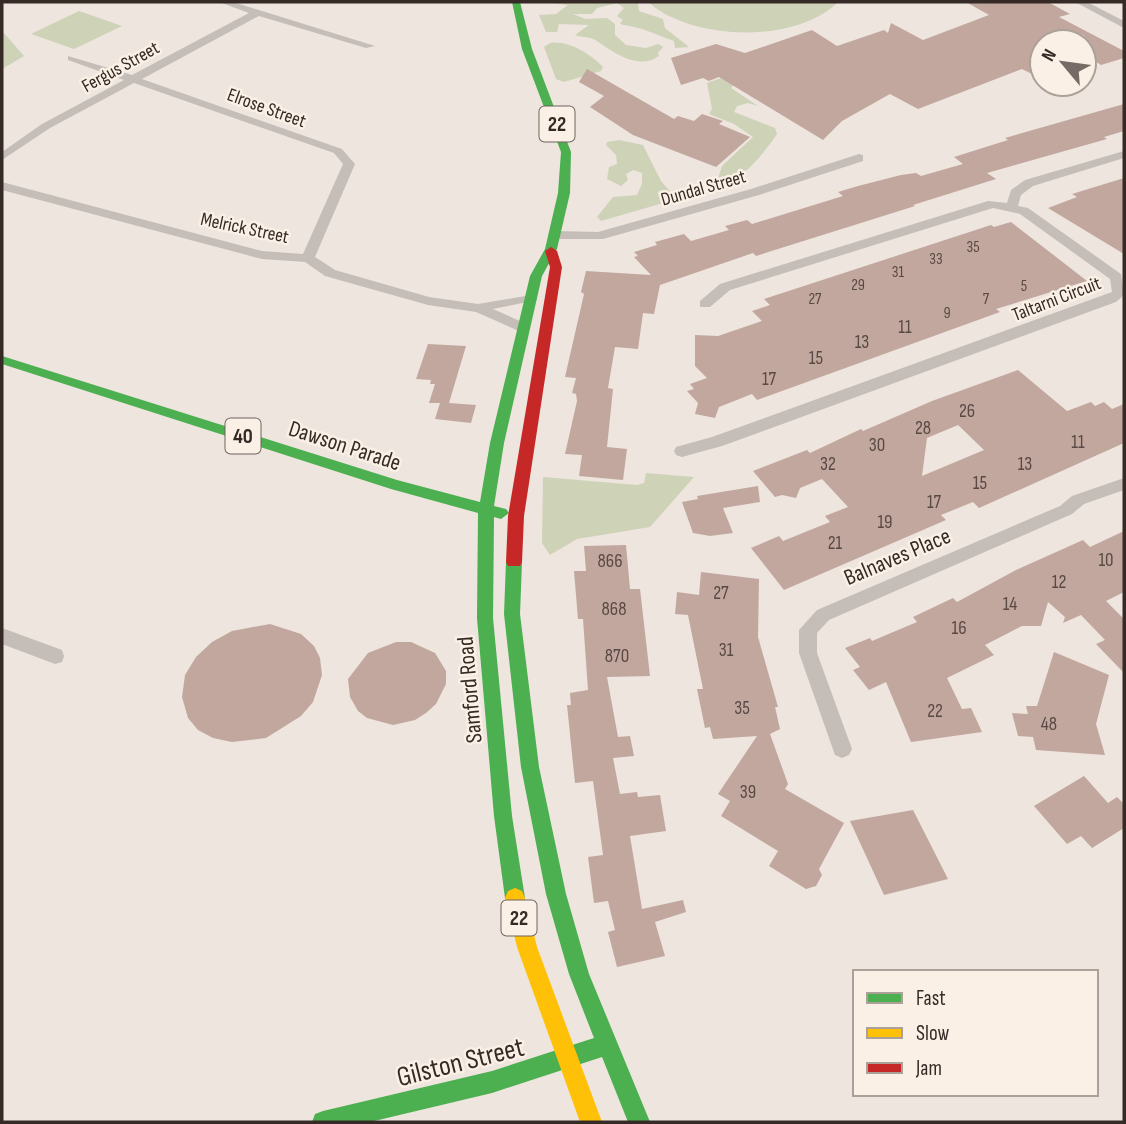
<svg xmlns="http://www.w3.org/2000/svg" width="1126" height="1124" font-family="'Sofia Sans Condensed',sans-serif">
  <rect width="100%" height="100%" fill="#ede5de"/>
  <g fill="#ced2b7">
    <path d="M545,2H638L639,11L663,19L665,28L689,47L675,48L674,41C656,35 642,27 623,25L620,23L623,20L617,16L624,8L617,3L597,8L592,14H573L585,19L607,18L615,24V35L626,45L646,48L658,44L663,47L658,53L659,56C639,71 613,52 597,41C591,36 582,38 575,35L589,25L559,24L557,32H546L539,15L556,14L568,5Z"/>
    <path d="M648,2H838C796,44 692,41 648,2Z"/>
    <path d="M79,11L122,26L74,49L31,34Z"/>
    <path d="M2,31L24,56L2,69Z"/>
    <path d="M550,43C568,40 590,54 603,67L601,71L564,82L556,79L544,47Z"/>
    <path d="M732,74L736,82L731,88L758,106L748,103L737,106L734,112L775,128L777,134C766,150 739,188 718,179L722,166L753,137L734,124L709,114L712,109L707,83Z"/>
    <path d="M619,140L643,145L661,181L675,197L670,201L601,221L597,217L613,197L637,195L642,184V173L633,170L626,174L628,180L621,186L607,179L609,167L617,164L616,155L606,145L607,142Z"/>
    <path d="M646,473L694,477L650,527L577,539L550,555L542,543L543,477L637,485L644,483Z"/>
  </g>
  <g fill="#c2a79e" fill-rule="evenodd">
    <path d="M966,2H1048L1070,14L1059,17L1124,51V58L1101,65L1093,60L1084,62V35L1066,42H1042V79L1022,69L918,109L890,94L842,121L823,140L719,77L709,81L703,78L681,85L671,58L716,44L745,53L812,30L837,46L884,30L888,33L891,23L923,40L989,15Z"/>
    <path d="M587,69L674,119L678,116L694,121L702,114L723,121L719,124L750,137L716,167L633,135L590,107L604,96L579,82Z"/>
    <path d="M1124,104V131L1104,137L1107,139L987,173L996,179L913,205L915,206L756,256L753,253L660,285L654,314L643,313L638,349L615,347L608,388L613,389L607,447L627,449L623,480L579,476L582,455L565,454L577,401L576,394L572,393L576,378L565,377L584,294L581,292L586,271L651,275L634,257L638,256L634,252L657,245L655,242L684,234L691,241L729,230L725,226L747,220L752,224L843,196L838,192L858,186L901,175L916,173L921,176L963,164L954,157L1008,140L1005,138Z"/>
    <path d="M1124,178V254L1048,208L1077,197L1072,194Z"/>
    <path d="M1011,222L1087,281L996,309L1000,312L757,400L752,394L719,407L715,418L695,414L698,403L687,391L694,389L690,384L707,378L695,366V335L718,336L762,321L752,311L770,305L764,299L991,225L994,227Z"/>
    <path d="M428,344L466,346L449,403L476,405L471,423L435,419L440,403H429L435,384H430L431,380L416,379Z"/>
    <path d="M1018,370L1067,411L1091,402L1095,406L1104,402L1112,409L1124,404V443L979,508L973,502L941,515L946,520L784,590L751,548L779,536L783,541L830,522L825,516L848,507L822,479L800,488L796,498L782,495L775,497L753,471L807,450L810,453L861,429L863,431L932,401ZM958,425L984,450L922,476L927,438Z"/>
    <path d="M758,486L760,502L723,508L733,533L710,536L693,533L682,502L698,499L697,496Z"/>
    <path d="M1124,531V592L1106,601L1124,619V673L1096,644L1105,640L1081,615L1063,623L1065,617L1048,602L1041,626H1022L985,645L994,655L947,678L962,709L971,708L982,732L911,742L886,682L869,690L853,670L860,667L845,648L870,638L872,641L917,622L913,617L953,598L957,602L1016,570L1083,540L1090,547Z"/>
    <path d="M626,545L630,589H640L650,676L607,677L618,737L630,736L634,756L613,758L620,794L637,792L638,797L660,795L666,831L630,836L642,909L683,900L686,912L655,922L665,956L617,967L608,932L615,930L608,901L594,903L588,857L603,855L593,781L575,783L567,705H571L570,693L588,690L583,619H578L574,571H586L584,546Z"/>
    <path d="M701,572L759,579L758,637L778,707H775L780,729L770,734L788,784L785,789L844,823L819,869L822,875L816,886L806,889L769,866L778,851L721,816L730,801L718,794L757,736L713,739L710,727L705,728L697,689H703L688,615L675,614L677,592L699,595Z"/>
    <path d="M270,624L301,634L314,646L320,658L322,675L313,702L301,716L266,738L232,742L213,738L198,730L188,718L182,697L185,675L196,657L212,642L232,631Z"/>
    <path d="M396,642H411L435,653L446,671V684L436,704L426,713L415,720L393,725L367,718L358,711L350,697L348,679L368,653Z"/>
    <path d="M1054,652L1109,675L1096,724L1105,755L1036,750L1033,737L1018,736L1012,713L1028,714L1026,706H1037Z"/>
    <path d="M1084,776L1108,803L1117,797L1124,804V828L1092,848L1081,836L1067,844L1034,806Z"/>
    <path d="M913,810L948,879L884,895L850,821Z"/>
  </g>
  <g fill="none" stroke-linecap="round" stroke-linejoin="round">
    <g fill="#c5beb8" fill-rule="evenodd">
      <path d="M219,2H233L375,46L366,48L259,16L142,79L342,149L355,164L315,257L335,270L429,297L478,304L537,294V300L493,309L529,325V331H519L476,312L428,305L325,276L305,262L262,259L2,190V182L262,251L303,254L343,164L334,153L134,83L50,128L2,160V152L42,124L124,80L68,60V56L132,75L249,13Z"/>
      <path d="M1075,2H1087L1124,21V28Z"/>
      <path d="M1124,151V158L1033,186L1021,195L1018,206L1028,208L1121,274L1124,295L1116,302L722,446L682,457L676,455L674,451L676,447L712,437L1112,292L1110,279L1020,214L993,208L730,290L710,307H700V301L720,284L988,201L1007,203L1011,190L1025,180Z"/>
      <path d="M859,154L863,155V161L759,195L603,239H554L548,235L554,231L598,232L751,189Z"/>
      <path d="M1124,478V490L1084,504L1072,514L829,620L817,633V653L852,749L849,755L842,758L835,755L799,653V630L817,610L1060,506L1072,496Z"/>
      <path d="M2,628L62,650L64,656L62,662L55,664L2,644Z"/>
    </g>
    <g fill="#4caf50" fill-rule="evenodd">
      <path d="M512,2H520L532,49L571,152L570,193L557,249L542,276L504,443L494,506L506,509L509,513L501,519L494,517L493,618L512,816L525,898L522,905L515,908L508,905L505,898L494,816L477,618L478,513L391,489L2,364V356L397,480L480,502L490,443L530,276L545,249L558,193L561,152L522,49Z"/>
      <path d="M514,556L520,558L522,562L520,614L539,767L566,894L589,974L650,1122H628L602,1057L492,1093L370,1122H312L315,1114L323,1111L492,1071L594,1038L569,974L546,894L521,767L504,614L506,562L508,558Z"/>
    </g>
    <path fill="#ffc107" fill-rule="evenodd" d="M515,888L522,891L525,898L537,947L602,1122H580L517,947L505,898L508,891Z"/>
    <path fill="#c62828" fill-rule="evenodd" d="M551,247L557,251L562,267L524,516L522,562L520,566H508L506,562L508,516L550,267L545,251Z"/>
  </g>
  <g text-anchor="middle" stroke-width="5" stroke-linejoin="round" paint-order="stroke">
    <g font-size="16" fill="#594944">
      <text x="973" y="252">35</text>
      <text x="936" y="264">33</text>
      <text x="898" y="277">31</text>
      <text x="858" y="290">29</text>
      <text x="1024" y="291">5</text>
      <text x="815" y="304">27</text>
      <text x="986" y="304">7</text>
      <text x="947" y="318">9</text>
    </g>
    <g font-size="19" fill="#362a26" stroke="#faf0e5">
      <text transform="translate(120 66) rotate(-29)" y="7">Fergus Street</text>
      <text transform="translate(267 107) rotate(20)" y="7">Elrose Street</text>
      <text transform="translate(703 187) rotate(-16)" y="7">Dundal Street</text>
      <text transform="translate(245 227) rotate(12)" y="7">Melrick Street</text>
      <text transform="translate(1056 298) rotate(-21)" y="7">Taltarni Circuit</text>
    </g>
    <g font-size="19" fill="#594944">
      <text x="905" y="333">11</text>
      <text x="862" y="348">13</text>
      <text x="816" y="364">15</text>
      <text x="769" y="385">17</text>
      <text x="967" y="417">26</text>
      <text x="923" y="434">28</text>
      <text x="1078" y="448">11</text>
      <text x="877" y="451">30</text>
      <text x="828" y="470">32</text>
      <text x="1025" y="470">13</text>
      <text x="980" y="489">15</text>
      <text x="934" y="508">17</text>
      <text x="885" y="528">19</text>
      <text x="835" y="549">21</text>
      <text x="1106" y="566">10</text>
      <text x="610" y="567">866</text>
      <text x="1059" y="588">12</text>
      <text x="721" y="599">27</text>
      <text x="1010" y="610">14</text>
      <text x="614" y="615">868</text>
      <text x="959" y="634">16</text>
      <text x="726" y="656">31</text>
      <text x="617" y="662">870</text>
      <text x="742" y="714">35</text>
      <text x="935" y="717">22</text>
      <text x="1049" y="730">48</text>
      <text x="748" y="798">39</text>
    </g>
    <g fill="#faf0e5" stroke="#71655f" stroke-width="2">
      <rect x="539.5" y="106.5" width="35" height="35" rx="5"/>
      <rect x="225.5" y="418.5" width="35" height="35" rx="5"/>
      <rect x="501.5" y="900.5" width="35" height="35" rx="5"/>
    </g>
    <g font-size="21" font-weight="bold" fill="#362a26">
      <text x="557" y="131">22</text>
      <text x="243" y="443">40</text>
      <text x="519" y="925">22</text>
    </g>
    <g font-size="23" fill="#362a26" stroke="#faf0e5">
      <text transform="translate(345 445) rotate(18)" y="8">Dawson Parade</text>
      <text transform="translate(897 556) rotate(-23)" y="8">Balnaves Place</text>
      <text transform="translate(469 690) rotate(-95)" y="8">Samford Road</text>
    </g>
    <g font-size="28" fill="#362a26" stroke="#faf0e5">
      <text transform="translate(460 1061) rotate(-14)" y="10">Gilston Street</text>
    </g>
  </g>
  <rect width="1126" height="1124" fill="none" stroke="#362a26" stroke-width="7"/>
  <rect x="853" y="970" width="245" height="126" fill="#faf0e5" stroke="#aca199" stroke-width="2"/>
  <rect x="867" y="993" width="35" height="10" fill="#4caf50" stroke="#aca199" stroke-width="2"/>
  <text x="916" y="1005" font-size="21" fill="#362a26">Fast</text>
  <rect x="867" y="1028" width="35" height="10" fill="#ffc107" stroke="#aca199" stroke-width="2"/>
  <text x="916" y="1040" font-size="21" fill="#362a26">Slow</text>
  <rect x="867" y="1063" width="35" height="10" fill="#c62828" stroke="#aca199" stroke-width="2"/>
  <text x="916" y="1075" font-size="21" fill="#362a26">Jam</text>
  <g transform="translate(1063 63) rotate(299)"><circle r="33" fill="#faf0e5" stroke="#aca199" stroke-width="2"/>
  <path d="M0-5L12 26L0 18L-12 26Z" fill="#766b66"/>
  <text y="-10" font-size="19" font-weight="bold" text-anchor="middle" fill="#362a26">N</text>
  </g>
</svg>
